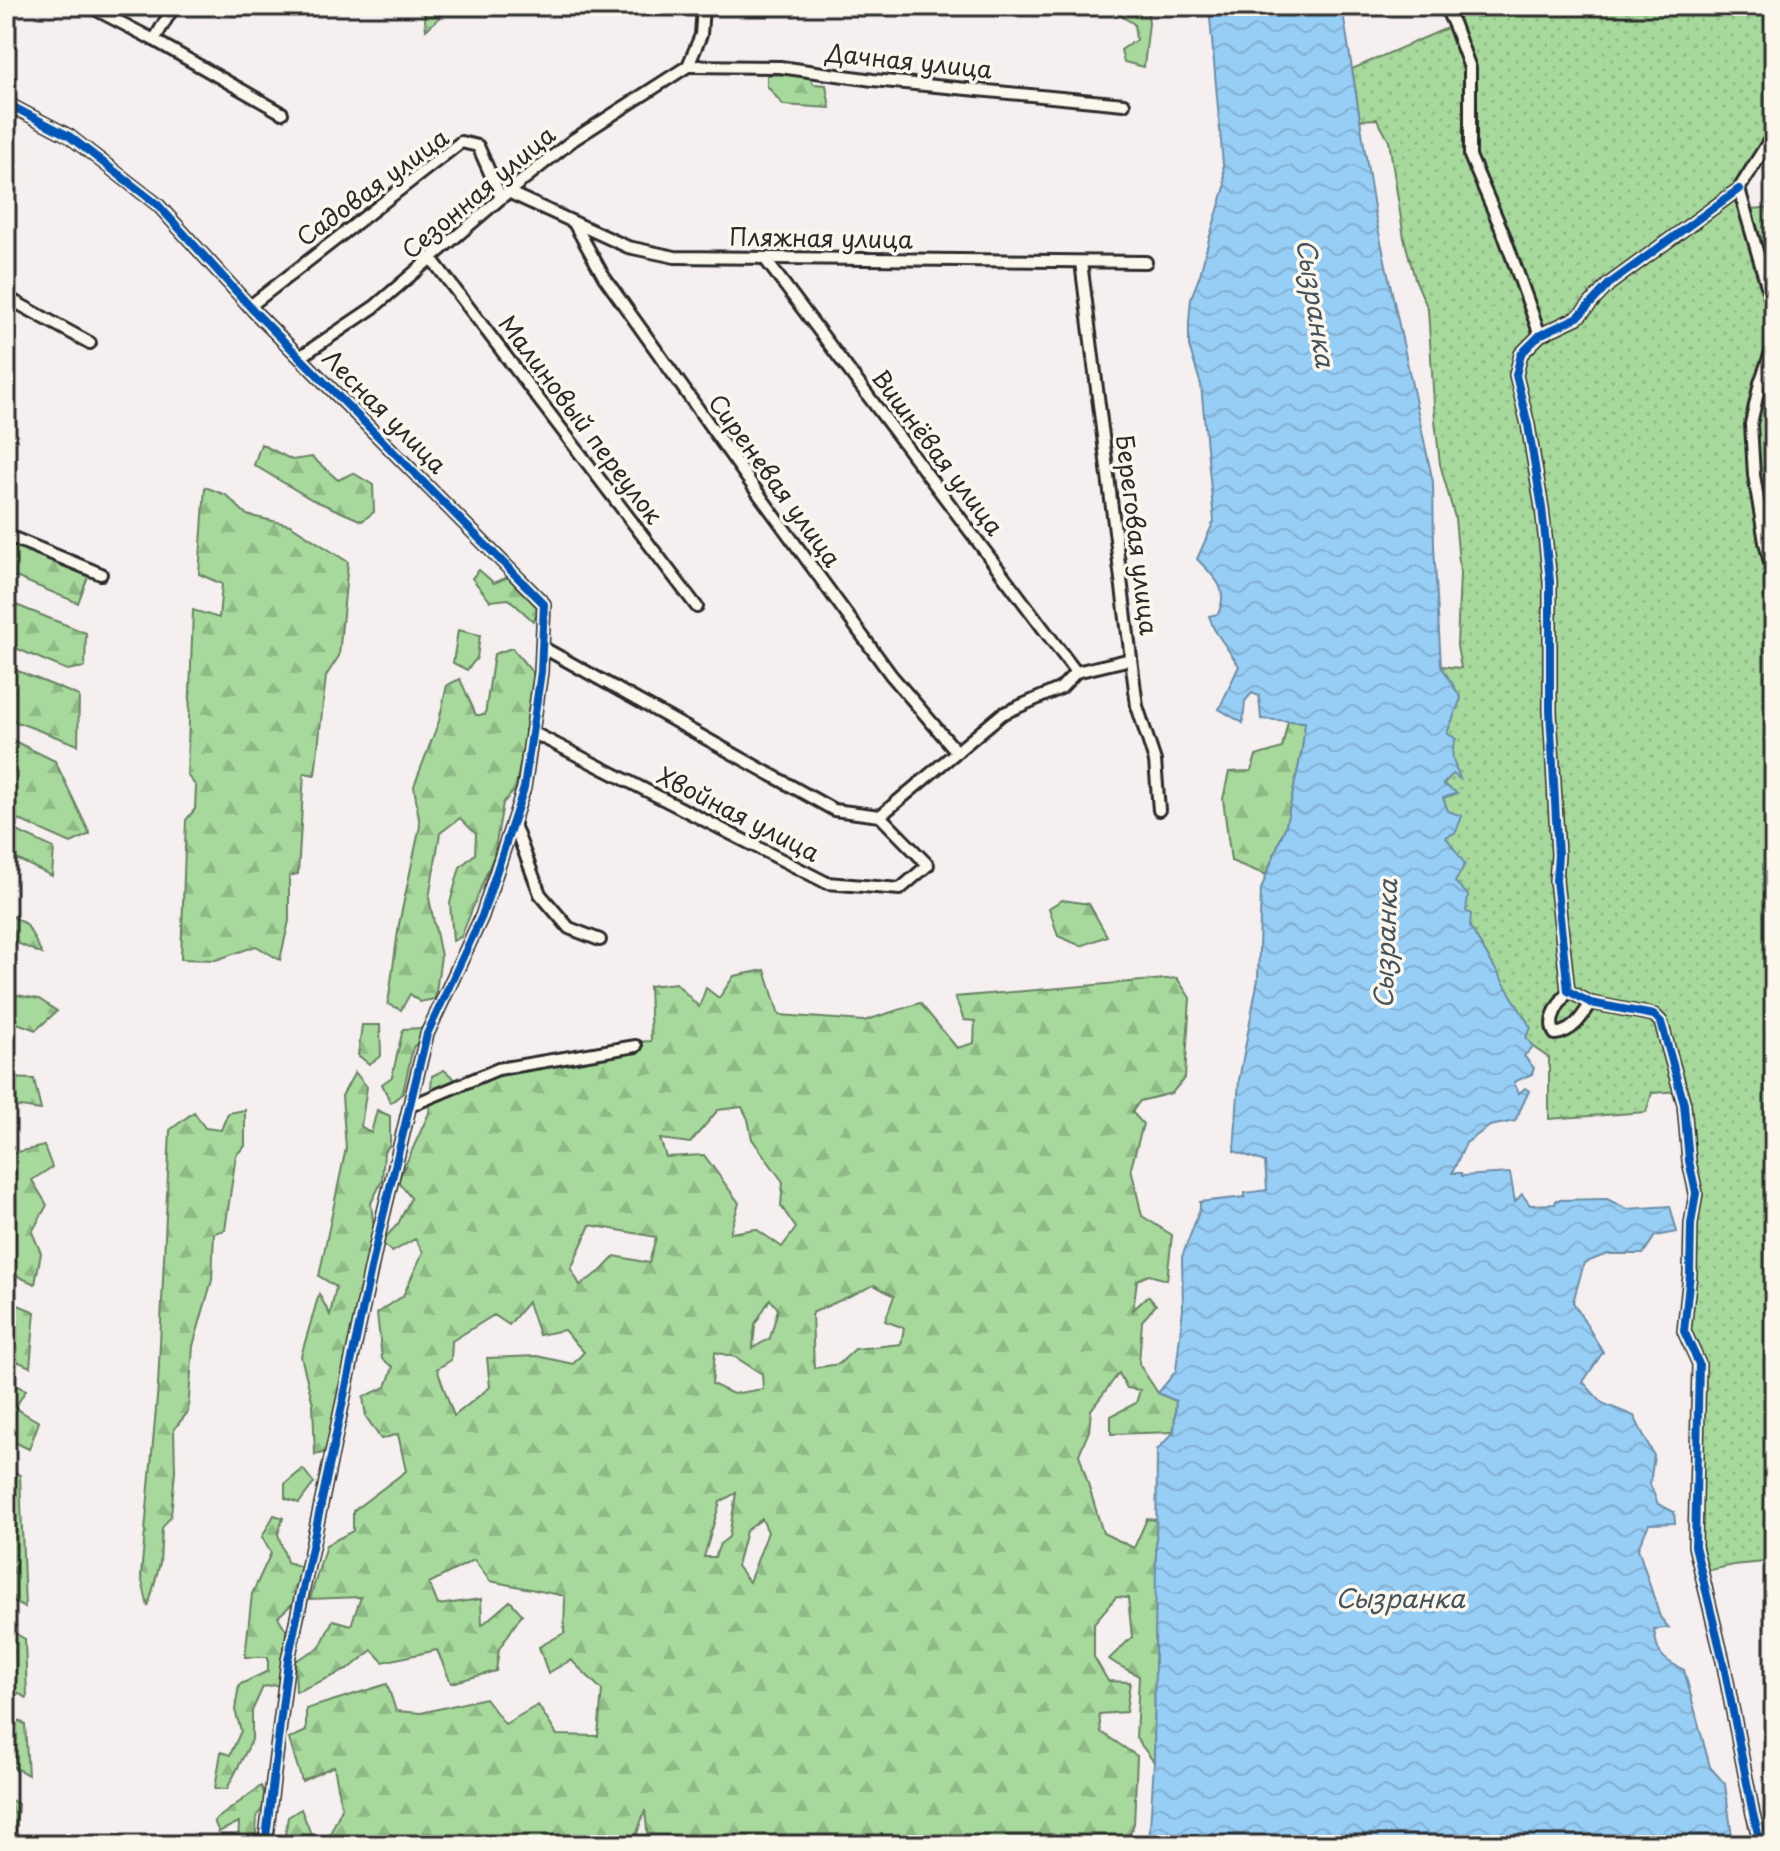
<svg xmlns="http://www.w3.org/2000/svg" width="1780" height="1851" font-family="'Playpen Sans',sans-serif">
  <defs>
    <pattern id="grass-dots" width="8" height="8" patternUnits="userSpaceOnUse" patternTransform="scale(2)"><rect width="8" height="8" fill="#a6d99b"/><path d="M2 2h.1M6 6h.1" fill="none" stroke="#8fba86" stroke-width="1.8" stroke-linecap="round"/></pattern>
    <pattern id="forest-firs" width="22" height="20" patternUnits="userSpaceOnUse" patternTransform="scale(2)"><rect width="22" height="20" fill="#a6d99b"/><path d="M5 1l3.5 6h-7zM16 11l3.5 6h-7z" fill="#8fba86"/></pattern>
    <pattern id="water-waves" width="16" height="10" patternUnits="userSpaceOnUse" patternTransform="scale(2)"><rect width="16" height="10" fill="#97cef6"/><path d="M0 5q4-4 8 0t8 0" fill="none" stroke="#82b1d3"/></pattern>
  </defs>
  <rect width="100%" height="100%" fill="#f5eff0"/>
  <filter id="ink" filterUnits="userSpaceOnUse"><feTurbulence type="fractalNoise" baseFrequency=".0125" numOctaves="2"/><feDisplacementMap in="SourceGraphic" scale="16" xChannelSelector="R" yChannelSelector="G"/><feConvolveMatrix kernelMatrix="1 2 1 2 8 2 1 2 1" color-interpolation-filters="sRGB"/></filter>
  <g filter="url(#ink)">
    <path fill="url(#grass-dots)" stroke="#688263" stroke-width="2" d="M1445,6H1774V133L1739,189L1760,264H1774V1561L1734,1565L1701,1572L1695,1546L1699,1364L1684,1331L1696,1193L1681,1091L1652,1093L1646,1112L1549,1119V1058L1533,1047L1526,1037L1530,1028L1470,927L1455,882L1446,837L1448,811L1443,798L1456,793L1443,784L1453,773L1459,777L1452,757L1453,744L1447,733L1461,698L1441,666L1461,668L1457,646L1460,574L1455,518L1440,464L1435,420L1428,309L1415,279L1404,238L1389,141L1377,119L1360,120L1352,69L1454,25Z"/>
    <g fill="url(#forest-firs)" stroke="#688263" stroke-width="2" fill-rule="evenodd">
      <path d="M428,6H452L426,30L424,9Z"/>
      <path d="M1122,6H1147L1149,23L1144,67L1124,62L1121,50L1136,40L1134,24L1123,17Z"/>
      <path d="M806,74L814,84L826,85L830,108L783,105L767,86V75Z"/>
      <path d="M1774,207V264H1768L1752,209Z"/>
      <path d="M261,444L292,460L312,457L338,480L353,473L373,485L374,512L362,521L311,499L254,465Z"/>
      <path d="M205,487L226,495L247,515L290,525L348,562L339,656L326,676L315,775L304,773L298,874L289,876V921L280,960L256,946L216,960L181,959L186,820L195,809L196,786L187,775L193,610L219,618L222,584L199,574Z"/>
      <path d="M6,530L66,554L90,571L78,603L6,573Z"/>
      <path d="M479,570L494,583L508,577L540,610L533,621L509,599L490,601L472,578Z"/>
      <path d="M6,601L86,633L85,667L67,670L6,644Z"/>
      <path d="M458,630L480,635L477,658L467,670L453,663Z"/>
      <path d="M512,648L537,678L515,790L503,803L494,855L461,937L453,941L450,903L460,867L475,854L476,834L460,818L440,833L429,898L441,956L435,999L420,1002L410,994L401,1010L388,1004L399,924L420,826L414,786L439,721L447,685L460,679L476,715H485L494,654Z"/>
      <path d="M6,666L79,696L78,745L6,718Z"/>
      <path d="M1288,721L1306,722L1302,750L1286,825L1266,875L1231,861L1223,799L1229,772L1251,771L1256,756L1282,748Z"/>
      <path d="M6,737L55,761L90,834L71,843L6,814Z"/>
      <path d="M6,826L54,848L52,876L6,854Z"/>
      <path d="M1062,900L1089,904L1107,936L1081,946L1058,936L1049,908Z"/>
      <path d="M6,912L27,925L42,954L6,938Z"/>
      <path d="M765,970L779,1015L864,1021L920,1003L957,1048L974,1043L975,1021L964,1020L955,997L1177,978L1190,998L1185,1077L1172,1093L1140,1101L1132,1112L1143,1124L1131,1168L1142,1216L1172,1235L1167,1280L1149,1275L1137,1280L1133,1310L1148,1296L1156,1305L1142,1321L1139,1364L1158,1393L1176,1401L1174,1432L1111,1434V1416L1136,1403L1140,1390L1127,1388L1119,1373L1091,1410L1089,1431L1079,1454L1103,1533L1134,1548L1147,1519L1157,1520L1154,1762L1136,1738L1139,1676L1118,1665L1109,1659L1132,1637L1128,1598L1116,1597L1094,1623V1657L1108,1681L1130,1682L1126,1712L1099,1714L1101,1732L1137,1756L1134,1824L1125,1845H647L648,1840L645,1810L633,1845H325L342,1808L334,1766L302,1781L289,1739L306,1731V1709L387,1684L396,1711L421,1713L485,1698L505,1724L538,1705L557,1735L598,1736L602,1690L571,1660L548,1673L539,1647L564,1633L565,1596L490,1581L474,1560L429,1583L438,1605L481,1599L482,1625L510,1601L522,1614L499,1649L496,1671L451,1683L437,1650L383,1662L372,1650L349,1669L296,1692L295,1661L320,1647L333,1620L351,1625L361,1597L310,1599L326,1545L353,1531V1511L406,1471L398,1434L381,1439L366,1417L363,1397L386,1387L393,1367L382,1359L377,1313L403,1296L423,1252L415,1239L392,1252L381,1242L398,1224L411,1198L398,1181L429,1113L432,1076L444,1070L463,1086L618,1043L651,1041L649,986L676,983L699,1007L706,988L719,998L734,976ZM742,1107L748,1119L752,1139L783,1182L781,1206L796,1228L782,1247L756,1229L730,1233L739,1203L704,1155L666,1157L660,1139L690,1143L718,1110ZM590,1225L656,1237L649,1263L615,1256L601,1271L580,1285L571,1269ZM874,1285L894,1296L885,1321L904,1328L901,1344L855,1349L839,1364L814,1368L812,1313ZM770,1299L778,1309L770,1338L753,1348L755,1324ZM528,1302L539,1335L564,1330L584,1352L573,1364L537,1356L487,1358L490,1387L454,1416L437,1369L451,1360L452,1341L494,1315L509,1325ZM715,1352L735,1357L762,1374L763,1389L733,1394L712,1384ZM736,1493L729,1537L720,1544L715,1557H704L720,1502ZM762,1519L768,1532L749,1582L737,1566L746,1531Z"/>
      <path d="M6,993L39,999L57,1011L36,1030L6,1019Z"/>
      <path d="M362,1025H380L381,1056L369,1064L358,1055Z"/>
      <path d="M422,1028V1039L413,1047L403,1093L391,1103L382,1084L392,1077L403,1029Z"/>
      <path d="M355,1072L367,1087L361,1126L371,1133L377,1110L390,1116V1145L384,1152L382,1181L371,1203L374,1229L327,1452L315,1455L313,1404L301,1356L319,1294L330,1315L336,1287L319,1276L346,1148L342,1096Z"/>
      <path d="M6,1078L34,1079L41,1110L6,1105Z"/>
      <path d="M245,1110V1146L236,1155L225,1230L214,1233L212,1280L193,1346L188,1412L174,1429L175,1471L171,1516L162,1528L160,1563L148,1607L141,1576L158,1386L170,1130L194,1112L205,1128L221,1130L228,1113Z"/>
      <path d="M6,1146L14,1153L44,1146L52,1167L32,1180L47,1205L32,1232L41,1253L35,1284L6,1271Z"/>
      <path d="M6,1300L35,1312L30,1367L6,1356Z"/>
      <path d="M6,1381L26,1390L15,1408L39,1422L29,1449L6,1438Z"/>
      <path d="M6,1467L20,1475L25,1608L6,1597Z"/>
      <path d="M303,1469L314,1483L299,1503L285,1498V1484Z"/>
      <path d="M274,1515L283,1518L278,1534L287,1562L302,1567L301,1610L291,1605L278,1617L286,1630L283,1684L263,1687L252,1711V1740L227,1789L215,1788L221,1752L230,1755L241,1731L235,1710L239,1685L268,1671V1657H245L252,1594L271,1553L262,1537Z"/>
      <path d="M6,1628L25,1639L27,1698L6,1686Z"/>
      <path d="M6,1714L25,1724L28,1775L6,1763Z"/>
      <path d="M261,1786L269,1802L257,1815L256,1834L238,1843L239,1822L219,1832L214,1821Z"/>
      <path d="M6,1797L18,1804L15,1845H6Z"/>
      <path d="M301,1809L311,1834L298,1845H270L285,1835L288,1817Z"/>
    </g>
    <path fill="url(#water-waves)" stroke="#6c8da5" stroke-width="2" d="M1209,6H1342L1375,214L1433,482L1434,546L1441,666L1461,698L1447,733L1456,739C1448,752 1455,766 1460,779L1453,774L1443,784L1457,793L1443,798L1448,811L1462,816L1456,832L1446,837L1465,864L1455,882L1468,895L1466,911L1471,914L1470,927L1531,1028L1526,1037L1533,1047L1524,1056L1534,1068L1532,1074L1514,1082L1518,1094L1525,1088L1529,1091L1515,1121L1490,1126L1466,1143L1452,1173H1461L1462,1176L1510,1173L1515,1202L1522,1194L1530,1205L1555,1204L1556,1200L1607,1199L1627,1209L1670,1206L1677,1232L1655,1236L1643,1254H1607L1584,1263L1573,1302L1603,1352L1583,1382L1602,1403L1634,1416L1654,1456L1650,1484L1658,1504L1674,1512L1675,1523L1649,1524L1638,1548L1660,1617L1669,1628L1654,1629C1657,1654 1661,1659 1684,1670L1710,1767L1725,1784L1733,1845H1149L1154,1762L1157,1450L1174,1432L1176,1401L1158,1393L1176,1371L1183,1308L1182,1257L1200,1209V1202L1245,1197V1193L1267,1190L1265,1162L1234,1151L1239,1080L1258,979L1261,889L1286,825L1302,750L1305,722L1261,719L1259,696L1252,693L1245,701L1243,723L1219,709L1239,666L1214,629L1209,616L1218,614C1230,588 1214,577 1197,559L1214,521L1201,385L1189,346V322L1191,298L1200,275L1209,239L1225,187Z"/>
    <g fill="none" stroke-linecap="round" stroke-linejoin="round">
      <defs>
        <g id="minor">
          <path d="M89,6L154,40L282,113"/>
          <path d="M1445,6L1454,25L1470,68V156L1504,235L1540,335"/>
          <path d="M154,40L174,6"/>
          <path d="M688,66L780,67L873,80L1124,104"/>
          <path d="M688,66L701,35L703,6"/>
          <path d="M6,103L69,136L158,205L253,310L544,604L541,672L524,788L482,916L427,1034L377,1241L288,1660L265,1845"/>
          <path d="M1774,133L1739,189L1774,310"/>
          <path d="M1739,189L1609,284L1578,317L1540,335L1521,354L1516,375L1528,425L1542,508L1550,581V711L1558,855L1556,880L1568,991L1591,1003L1654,1015L1661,1022L1684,1104L1689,1161L1696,1193L1691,1224L1690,1274L1684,1331L1699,1364L1695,1546L1723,1661L1753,1814L1761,1845"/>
          <path d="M508,192L628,247L675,257L1146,262"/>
          <path d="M574,223L604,277L755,489L891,675L957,752"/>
          <path d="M431,258L697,607"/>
          <path d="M765,259L1076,672"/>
          <path d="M1081,262L1137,706L1155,761L1159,810"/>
          <path d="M6,297L90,343"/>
          <path d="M250,306L461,142L478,146L501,198"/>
          <path d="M1774,344L1760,383L1751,424L1754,475L1765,542L1774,579"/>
          <path d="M300,357L374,307L508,192L573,140L688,66"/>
          <path d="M6,535L101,574"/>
          <path d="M532,732L827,883L900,889L928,865L880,816L834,810L542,647"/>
          <path d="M880,816L1002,714L1061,688L1076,672L1131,659"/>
          <path d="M513,822L540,894L569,928L600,940"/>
          <path d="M1568,991C1560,1003 1546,1019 1555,1034C1573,1032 1582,1017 1591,1003"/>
          <path d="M410,1106L498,1069L636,1046"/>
        </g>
      </defs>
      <use href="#minor" stroke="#2b2b2b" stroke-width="16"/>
      <use href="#minor" stroke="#fbf7ec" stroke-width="10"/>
      <defs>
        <g id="cycleway">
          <path d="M6,103L69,136L158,205L253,310L544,604L541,672L524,788L482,916L427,1034L377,1241L288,1660L265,1845"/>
          <path d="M1739,189L1609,284L1578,317L1540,335L1521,354L1516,375L1528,425L1542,508L1550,581V711L1558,855L1556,880L1568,991L1591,1003L1654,1015L1661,1022L1684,1104L1689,1161L1696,1193L1691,1224L1690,1274L1684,1331L1699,1364L1695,1546L1723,1661L1753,1814L1761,1845"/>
        </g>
      </defs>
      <use href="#cycleway" stroke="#fbf7ec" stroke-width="13"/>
      <use href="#cycleway" stroke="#0057b8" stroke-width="8"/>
    </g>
  </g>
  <g text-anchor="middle" stroke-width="7" stroke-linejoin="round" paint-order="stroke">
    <g font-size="24" fill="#2b2b2b" stroke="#fbf7ec">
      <text transform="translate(909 62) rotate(6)" y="8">Дачная улица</text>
      <text transform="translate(373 188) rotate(-36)" y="8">Садовая улица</text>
      <text transform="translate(479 193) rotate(-40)" y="8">Сезонная улица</text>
      <text transform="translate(821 239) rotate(1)" y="8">Пляжная улица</text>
      <text transform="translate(384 412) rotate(45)" y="8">Лесная улица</text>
      <text transform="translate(580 420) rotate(53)" y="8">Малиновый переулок</text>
      <text transform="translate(937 453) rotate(53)" y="8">Вишнёвая улица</text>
      <text transform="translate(774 481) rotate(54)" y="8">Сиреневая улица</text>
      <text transform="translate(1136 535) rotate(83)" y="8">Береговая улица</text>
      <text transform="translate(738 815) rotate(27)" y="8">Хвойная улица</text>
    </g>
    <g font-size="26" font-style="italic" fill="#46545e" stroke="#fbf7ec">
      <text transform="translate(1315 303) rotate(81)" y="9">Сызранка</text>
      <text transform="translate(1386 944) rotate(-88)" y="9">Сызранка</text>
      <text x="1400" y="1608">Сызранка</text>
    </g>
  </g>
  <rect width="1780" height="1851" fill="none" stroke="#fbf7ec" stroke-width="32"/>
  <rect x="16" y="16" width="1748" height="1819" fill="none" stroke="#2b2b2b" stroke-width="3" filter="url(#ink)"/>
</svg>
